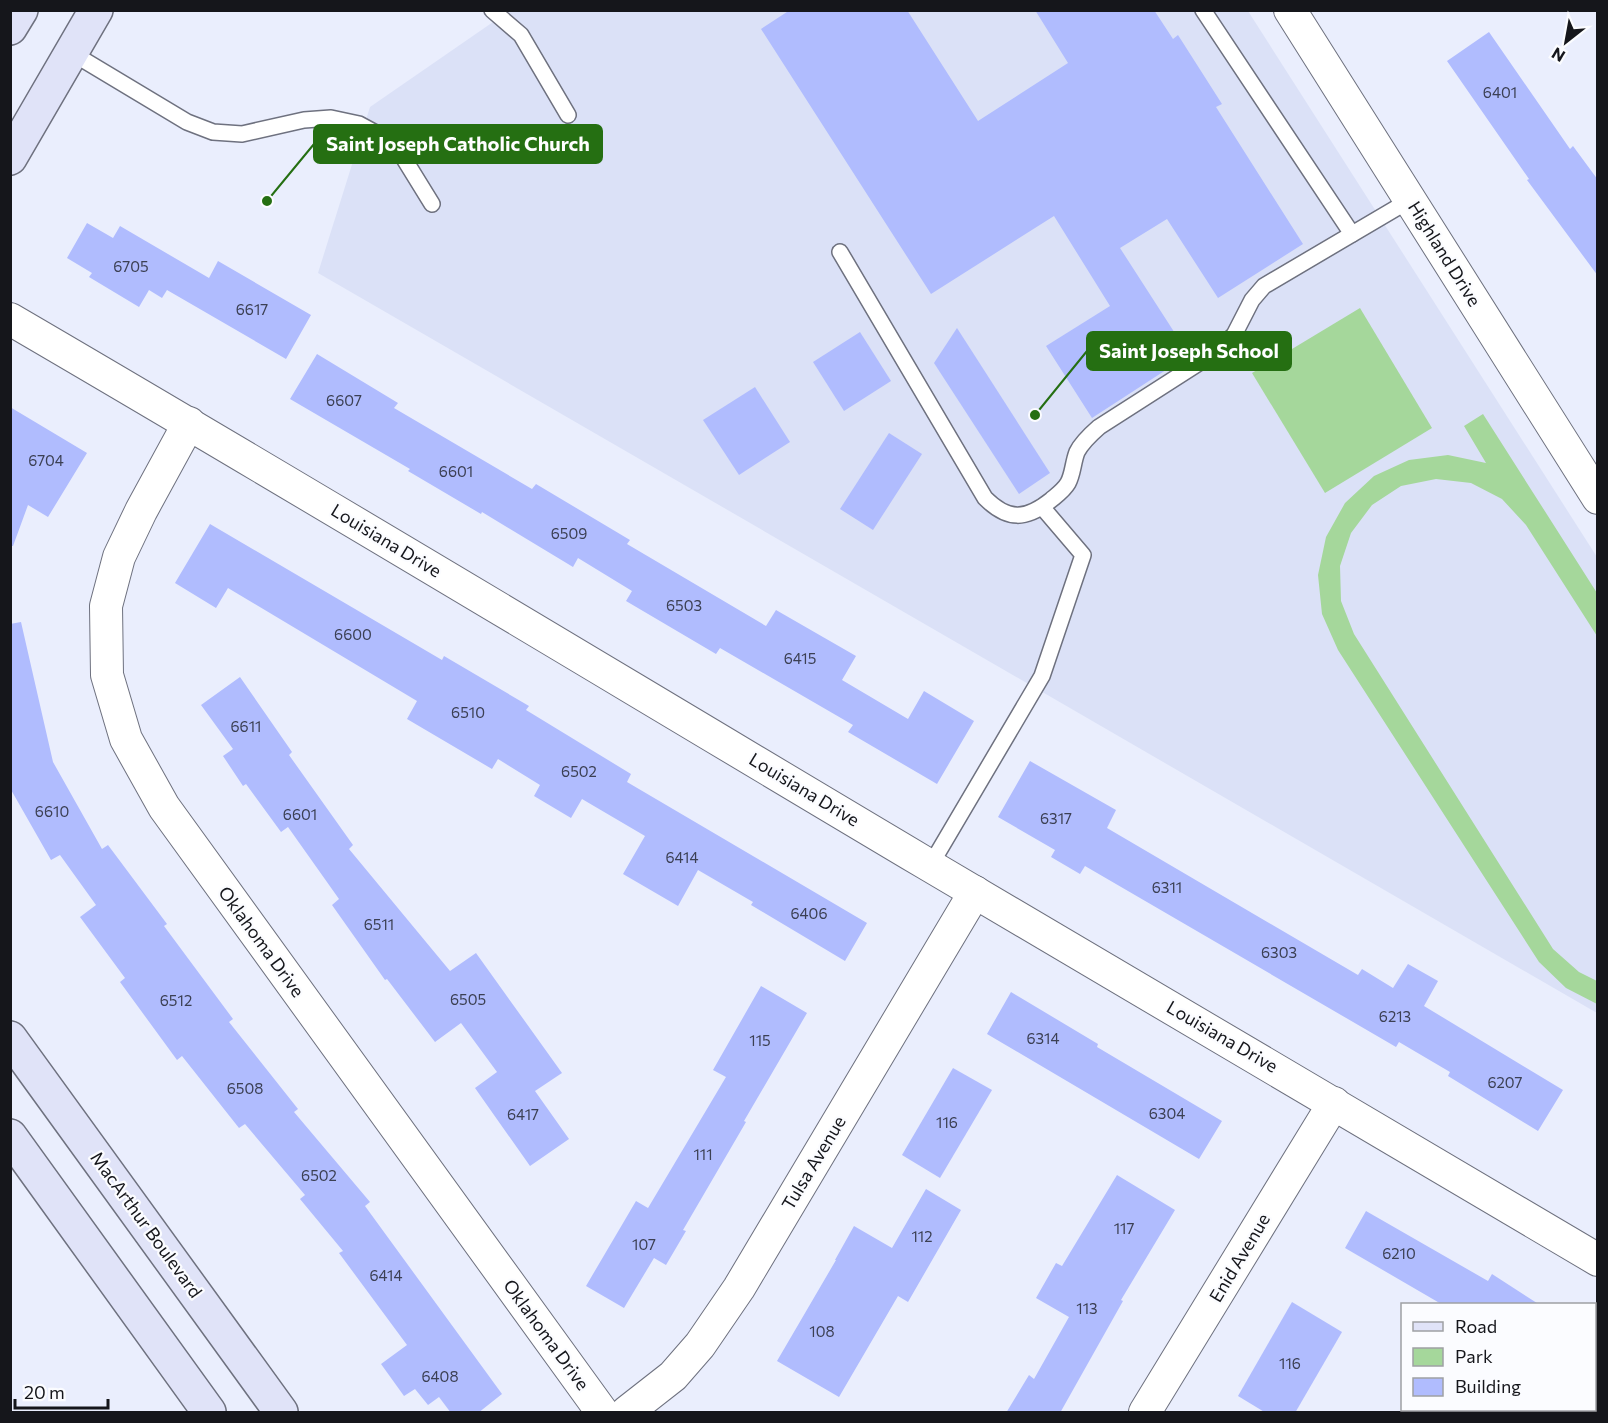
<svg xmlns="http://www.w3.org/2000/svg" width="1608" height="1423" font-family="Commissioner,sans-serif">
  <rect width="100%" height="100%" fill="#eaeefd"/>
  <path fill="#dbe1f7" d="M509,11H1248L1597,557V1013L318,273L370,107Z"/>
  <g fill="#a5d79b">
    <path d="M1360,308L1432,428L1325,493L1252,373Z"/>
    <path d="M1483,414L1597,593V636L1526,525L1502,499L1471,483L1436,479L1401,486L1372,505L1351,533L1340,566L1341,601L1354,634L1553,949L1579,972L1597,981V1004L1566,988L1539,962L1338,650L1322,614L1318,575L1326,537L1345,503L1374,476L1409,460L1448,455L1486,463L1464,426Z"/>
  </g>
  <g fill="#b0bcfe">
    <path d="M790,10H907L978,121L1068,63L1035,10H1154L1173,39L1178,35L1222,104L1216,107L1303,244L1218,298L1167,219L1120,248L1189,355L1092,418L1046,346L1110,306L1054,216L931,294L761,29Z"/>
    <path d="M1489,32L1570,149L1573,146L1598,180V276L1527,180L1529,179L1447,61Z"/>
    <path d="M87,223L113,238L120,226L209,278L218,261L311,315L286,359L167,290L162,298L149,290L139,307L89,277L92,273L67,258Z"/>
    <path d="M957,328L1050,473L1019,494L934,363Z"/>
    <path d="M860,332L891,381L844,411L813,362Z"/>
    <path d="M317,354L398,403L394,408L532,489L536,484L630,540L627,544L766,626L776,610L856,656L842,680L908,719L924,691L974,721L937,784L848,732L853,725L720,648L716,654L626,601L632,591L578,558L573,567L482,512L481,514L408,471L410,469L290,399Z"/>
    <path d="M755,387L790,442L739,475L703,420Z"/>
    <path d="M10,407L87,453L48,517L28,505L13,546H10Z"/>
    <path d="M889,433L922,454L873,530L840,509Z"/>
    <path d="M210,524L442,660L444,656L529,706L526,710L631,774L627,782L867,923L845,961L751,905L753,902L698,870L678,906L623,874L645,836L582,799L571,818L534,796L540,785L498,759L492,769L407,719L417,701L228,588L216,608L175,583Z"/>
    <path d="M21,622L53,762L102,849L108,845L167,924L164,926L233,1019L229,1022L298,1109L294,1112L370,1202L365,1206L502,1394L478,1413H451L439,1397L428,1405L415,1389L404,1396L381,1364L407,1345L339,1253L343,1251L300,1199L305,1195L245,1124L239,1128L182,1056L177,1060L120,982L125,978L80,917L96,905L60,855L51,860L10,788V624Z"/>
    <path d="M240,677L292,752L289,755L353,845L349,849L450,971L476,953L562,1073L535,1091L569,1139L530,1166L475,1088L497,1072L461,1023L435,1042L387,979L385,980L332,905L339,899L288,827L281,832L246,784L243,786L223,756L233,749L201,705Z"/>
    <path d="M1030,761L1116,810L1107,828L1358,975L1362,969L1393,988L1408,964L1438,981L1424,1006L1563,1090L1538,1131L1448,1076L1450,1072L1399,1042L1396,1047L1085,866L1080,874L1051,857L1055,850L998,817Z"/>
    <path d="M761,986L807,1013L744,1121L746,1122L683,1230L686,1231L666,1265L654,1258L624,1308L586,1286L636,1201L648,1208L726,1077L713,1070Z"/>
    <path d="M1011,992L1098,1044L1097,1047L1222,1121L1199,1159L987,1034Z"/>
    <path d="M953,1068L992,1090L940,1178L902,1155Z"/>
    <path d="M1117,1175L1175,1210L1121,1300L1123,1301L1060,1413H1006L1029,1375L1034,1379L1069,1317L1036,1298L1056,1263L1062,1266Z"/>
    <path d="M926,1189L961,1210L908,1302L898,1296L839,1397L777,1361L836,1260H835L854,1226L892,1248Z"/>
    <path d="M1366,1211L1488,1281L1492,1274L1540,1305H1443L1345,1248Z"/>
    <path d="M1292,1302L1342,1332L1295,1413H1266L1238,1396Z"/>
  </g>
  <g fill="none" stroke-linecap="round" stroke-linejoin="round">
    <defs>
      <g id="lane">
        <path d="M492,10L521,35L568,115"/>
        <path d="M1203,10L1352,234"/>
        <path d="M72,53L187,122L213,132L242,134L304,120L331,118L359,124L383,137L403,157L432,204"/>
        <path d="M840,252L985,498C1008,521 1026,520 1051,500C1057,495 1064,490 1068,483C1073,474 1073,462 1077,452C1082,442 1091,434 1099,427L1202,361L1222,346L1234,335L1252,300L1264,286L1410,200"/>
        <path d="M930,866L1042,676L1083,555L1042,507"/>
      </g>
      <g id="street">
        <path d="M1290,10L1598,498"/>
        <path d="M10,319C317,498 621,682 927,864C1150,996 1374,1127 1598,1260"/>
        <path d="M189,423L141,511L119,557L106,606L107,675L126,739L164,807L602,1412"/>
        <path d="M627,1412L673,1376L700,1345L739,1288L975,892"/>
        <path d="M1145,1412L1334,1103"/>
      </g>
      <g id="secondary">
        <path d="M10,28L21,10"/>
        <path d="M10,158L96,10"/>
        <path d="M10,1038L281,1412"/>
        <path d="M10,1136L209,1412"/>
      </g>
    </defs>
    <use href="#lane" stroke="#6e717f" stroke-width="18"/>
    <use href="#street" stroke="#6e717f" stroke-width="34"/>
    <use href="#secondary" stroke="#6e717f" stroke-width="36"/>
    <use href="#lane" stroke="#fff" stroke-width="15"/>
    <use href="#street" stroke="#fff" stroke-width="32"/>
    <use href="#secondary" stroke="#e0e3f8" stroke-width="33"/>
  </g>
  <g text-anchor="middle" stroke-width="4.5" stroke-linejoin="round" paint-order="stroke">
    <g font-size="15" fill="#3c4054">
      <text x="1500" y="98">6401</text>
      <text x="131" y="272">6705</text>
      <text x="252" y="315">6617</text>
      <text x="344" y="406">6607</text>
      <text x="46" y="466">6704</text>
      <text x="456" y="477">6601</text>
      <text x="569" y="539">6509</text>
      <text x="684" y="611">6503</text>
      <text x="353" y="640">6600</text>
      <text x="800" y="664">6415</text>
      <text x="468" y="718">6510</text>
      <text x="246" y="732">6611</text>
      <text x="579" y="777">6502</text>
      <text x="52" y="817">6610</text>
      <text x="300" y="820">6601</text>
      <text x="1056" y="824">6317</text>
      <text x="682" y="863">6414</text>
      <text x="1167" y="893">6311</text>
      <text x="809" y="919">6406</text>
      <text x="379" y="930">6511</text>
      <text x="1279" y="958">6303</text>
      <text x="468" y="1005">6505</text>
      <text x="176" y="1006">6512</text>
      <text x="1395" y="1022">6213</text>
      <text x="1043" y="1044">6314</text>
      <text x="760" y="1046">115</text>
      <text x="1505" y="1088">6207</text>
      <text x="245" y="1094">6508</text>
      <text x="1167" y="1119">6304</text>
      <text x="523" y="1120">6417</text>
      <text x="947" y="1128">116</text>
      <text x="703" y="1160">111</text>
      <text x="319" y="1181">6502</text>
      <text x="1124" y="1234">117</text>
      <text x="922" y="1242">112</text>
      <text x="644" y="1250">107</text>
      <text x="1399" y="1259">6210</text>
      <text x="386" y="1281">6414</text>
      <text x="1087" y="1314">113</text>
      <text x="822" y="1337">108</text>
      <text x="1290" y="1369">116</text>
      <text x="440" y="1382">6408</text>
    </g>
    <g font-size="18" fill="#15161b" stroke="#fbfcff">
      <text transform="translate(1444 254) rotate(58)" y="6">Highland Drive</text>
      <text transform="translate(386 541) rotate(31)" y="6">Louisiana Drive</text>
      <text transform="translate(804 790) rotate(31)" y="6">Louisiana Drive</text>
      <text transform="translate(261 942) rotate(54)" y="6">Oklahoma Drive</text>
      <text transform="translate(1222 1037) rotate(30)" y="6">Louisiana Drive</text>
      <text transform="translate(814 1163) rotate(-59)" y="6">Tulsa Avenue</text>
      <text transform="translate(146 1225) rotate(54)" y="6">MacArthur Boulevard</text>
      <text transform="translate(1240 1258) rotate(-59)" y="6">Enid Avenue</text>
      <text transform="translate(546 1335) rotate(54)" y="6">Oklahoma Drive</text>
    </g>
  </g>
  <path fill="none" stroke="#256f12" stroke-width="2" d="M267 201L314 144M1035 415L1087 351"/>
  <g fill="#256f12" stroke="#fbfcff" stroke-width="2">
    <circle cx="267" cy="201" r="6"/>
    <circle cx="1035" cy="415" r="6"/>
  </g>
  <g fill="#256f12" stroke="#256f12" stroke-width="2">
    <rect x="314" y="125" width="288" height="38" rx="6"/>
    <rect x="1087" y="332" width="204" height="38" rx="6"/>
  </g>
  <g font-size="20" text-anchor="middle" font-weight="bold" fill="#fff">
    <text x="458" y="151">Saint Joseph Catholic Church</text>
    <text x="1189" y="358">Saint Joseph School</text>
  </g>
  <rect width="1608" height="1423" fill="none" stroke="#15161b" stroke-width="24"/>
  <rect x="1401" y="1303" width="195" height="108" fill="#fbfcff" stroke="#9fa0a4" stroke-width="1.5"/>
  <rect x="1413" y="1322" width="30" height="9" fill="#e0e3f8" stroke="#9fa0a4" stroke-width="1.5"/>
  <text x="1455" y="1333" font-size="18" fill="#15161b">Road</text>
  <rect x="1413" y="1348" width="30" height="18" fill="#a5d79b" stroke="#9fa0a4" stroke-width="1.5"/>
  <text x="1455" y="1363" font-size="18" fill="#15161b">Park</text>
  <rect x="1413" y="1378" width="30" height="18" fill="#b0bcfe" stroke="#9fa0a4" stroke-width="1.5"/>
  <text x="1455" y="1393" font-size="18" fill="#15161b">Building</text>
  <g transform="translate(1566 42) rotate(211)" stroke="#fbfcff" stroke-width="4.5" paint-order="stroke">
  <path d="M0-4.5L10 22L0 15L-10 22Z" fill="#15161b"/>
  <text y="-9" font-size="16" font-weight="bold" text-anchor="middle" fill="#15161b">N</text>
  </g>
  <path d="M15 1399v9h93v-9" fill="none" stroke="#15161b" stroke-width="3"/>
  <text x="24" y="1399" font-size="18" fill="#15161b" stroke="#fbfcff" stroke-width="4.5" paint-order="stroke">20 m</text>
</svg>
